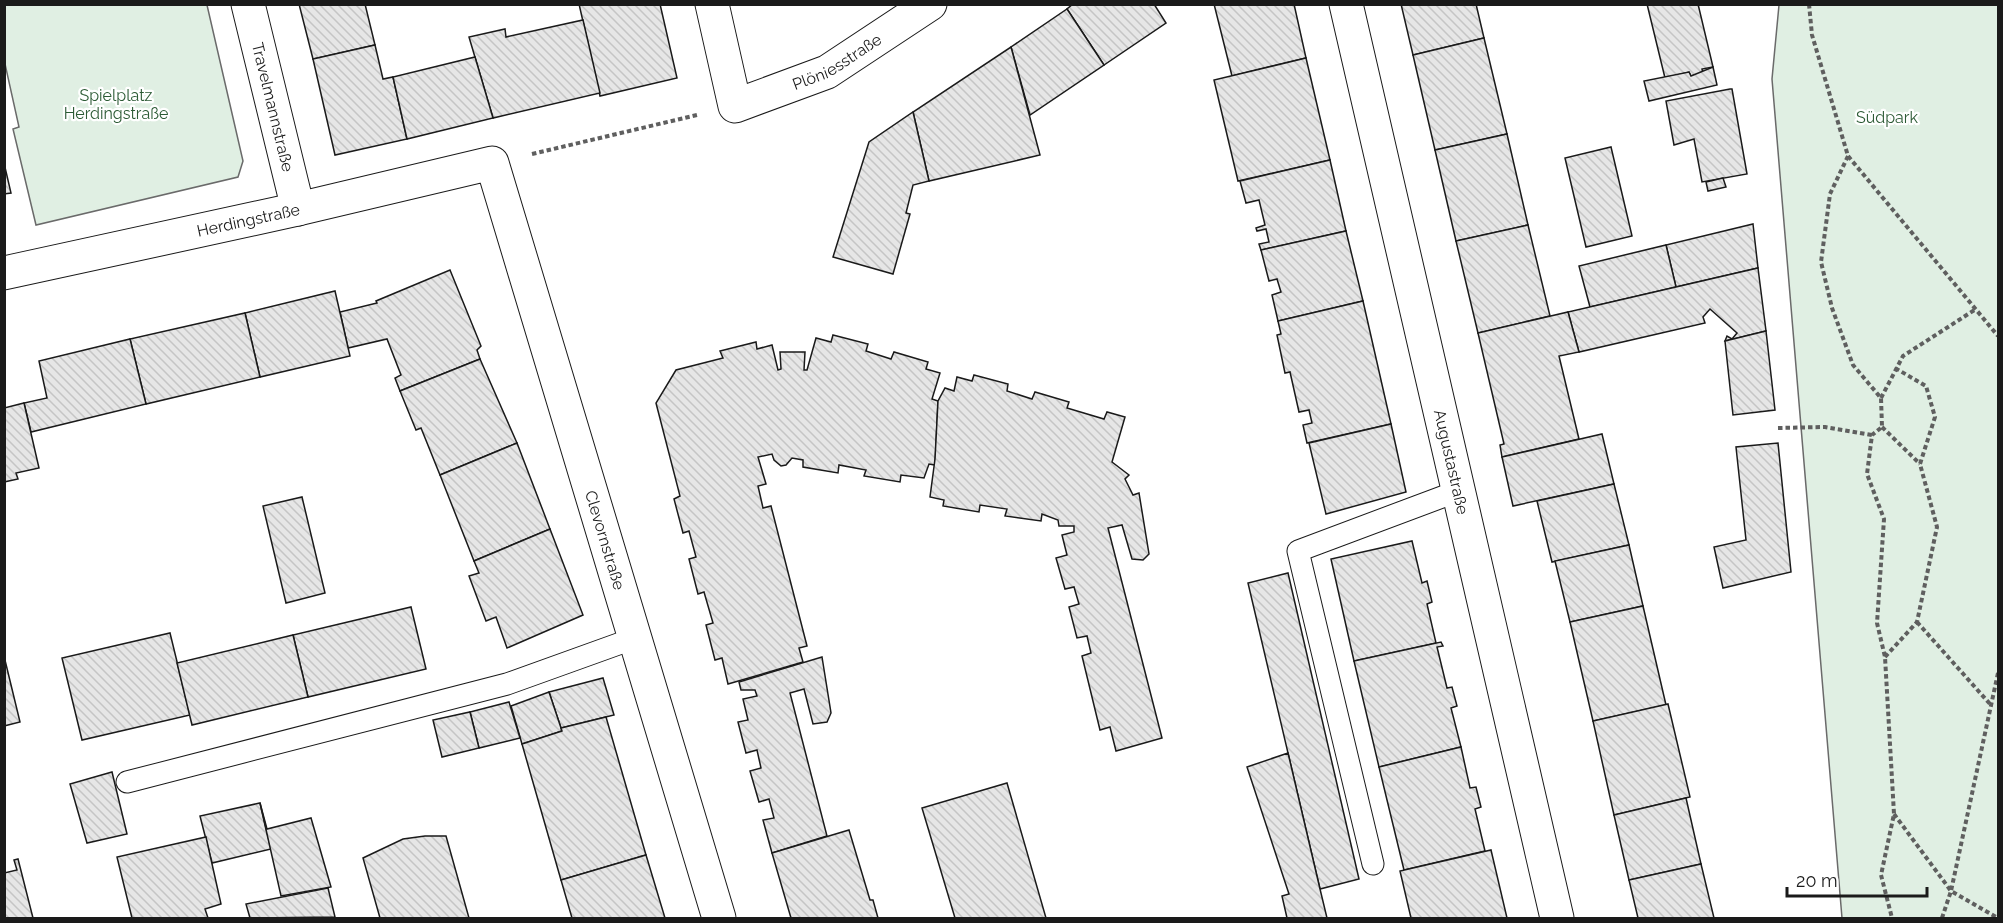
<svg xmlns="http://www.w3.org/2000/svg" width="2003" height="923" font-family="Raleway,sans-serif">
  <defs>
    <pattern id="building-back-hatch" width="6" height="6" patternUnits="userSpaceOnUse" patternTransform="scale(1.5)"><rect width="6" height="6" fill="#e6e6e6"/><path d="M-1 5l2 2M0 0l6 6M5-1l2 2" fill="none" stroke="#c5c5c5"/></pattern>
  </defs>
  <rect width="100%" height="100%" fill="#fff"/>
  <g fill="#e0efe3" stroke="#6a6a6a" stroke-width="1.5">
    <path d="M4,5H207L243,161L238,177L36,225L13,129L19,127L5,64Z"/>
    <path d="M1779,5H1998V918H1842L1772,79Z"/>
  </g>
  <g fill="url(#building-back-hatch)" stroke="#1a1a1a" stroke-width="1.5">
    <path d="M299,4H365L375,45L313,59Z"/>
    <path d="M579,4H660L677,78L600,96Z"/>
    <path d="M1073,4H1154L1166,23L1104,65L1067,9Z"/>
    <path d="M1214,4H1294L1306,58L1232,76Z"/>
    <path d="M1401,4H1476L1484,38L1413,55Z"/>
    <path d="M1647,4H1698L1713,67L1702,69L1703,73L1691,76L1689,72L1665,78Z"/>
    <path d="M1067,9L1104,65L1030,115L1011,47Z"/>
    <path d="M583,20L600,93L493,118L469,37L505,29L506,37Z"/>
    <path d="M1484,38L1507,134L1435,150L1413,55Z"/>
    <path d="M375,45L383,79L393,77L407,139L335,155L313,59Z"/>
    <path d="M1011,47L1040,155L929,181L913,112Z"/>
    <path d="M475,57L493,118L407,139L393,77Z"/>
    <path d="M1306,58L1330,160L1238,181L1214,80Z"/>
    <path d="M1713,67L1717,85L1649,101L1644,81L1689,72L1691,76Z"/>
    <path d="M1730,89H1732L1747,174L1702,182L1694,139L1674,145L1666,101Z"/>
    <path d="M913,112L929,181L913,185L906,213L910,214L893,274L833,257L869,142Z"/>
    <path d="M1507,134L1528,225L1456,241L1435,150Z"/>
    <path d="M1611,147L1632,236L1586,247L1565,158Z"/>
    <path d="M1330,160L1346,231L1261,250L1259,244L1269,242L1266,229L1257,231L1256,228L1265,225L1259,200L1246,203L1240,181Z"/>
    <path d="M4,163L11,193L4,194Z"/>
    <path d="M1723,178L1726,187L1708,191L1706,182Z"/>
    <path d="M1753,224L1758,268L1676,287L1666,245Z"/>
    <path d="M1528,225L1550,316L1478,333L1456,241Z"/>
    <path d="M1346,231L1363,301L1278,321L1272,295L1281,292L1277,279L1269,281L1261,250Z"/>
    <path d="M1666,245L1676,287L1590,307L1579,266Z"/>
    <path d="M1758,268L1766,331L1725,341L1727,336L1732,339L1737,333L1710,309L1703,317L1705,323L1579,352L1568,312Z"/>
    <path d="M450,270L481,346L477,350L480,359L400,391L395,378L401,375L387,339L348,348L340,312L377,303L376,301Z"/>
    <path d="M335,291L350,356L260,377L245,313Z"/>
    <path d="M1363,301L1391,424L1307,443L1303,425L1312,423L1309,410L1299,412L1290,372L1285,373L1277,335L1281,334L1278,321Z"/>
    <path d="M1568,312L1579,352L1559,356L1579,439L1502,457L1500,445L1504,444L1478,333Z"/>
    <path d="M245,313L260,377L146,404L130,339Z"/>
    <path d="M1766,331L1775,410L1733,415L1725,341Z"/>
    <path d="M833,335L868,344L866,351L891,359L894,352L928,362L926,369L940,373L932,399L938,401L935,465L929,464L924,478L901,475L900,482L864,476L866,470L839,465L838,473L803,467V460L792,458L786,465L781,466L774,460L772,454L758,457L766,484L758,486L763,508L771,506L807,646L799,648L803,662L728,684L722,658L715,660L706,625L713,623L704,592L698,594L689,559L696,557L689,531L683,533L674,499L680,496L656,403L676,370L723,358L720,351L756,342L757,349L772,345L778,370L781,369L780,352H805L804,370H807L816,338L831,342Z"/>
    <path d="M130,339L146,404L31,432L24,403L47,398L39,361Z"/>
    <path d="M480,359L517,443L440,475L421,428L416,430L400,391Z"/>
    <path d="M974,375L1008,384L1007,391L1032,399L1035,392L1069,402L1067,408L1104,419L1107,412L1125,417L1112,462L1129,475L1125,479L1133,495L1139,493L1149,554L1143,560L1132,559L1122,525L1108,528L1162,738L1116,751L1110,727L1100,730L1082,656L1091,653L1087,636L1077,638L1069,607L1079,604L1074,587L1065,589L1056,558L1067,555L1062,535L1074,532V526H1059L1058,520L1042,514L1041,521L1005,516L1007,509L980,505L979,512L943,506L944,500L930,497L935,459L938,401L945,388L954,391L957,377L972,381Z"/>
    <path d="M24,403L39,468L16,473L18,479L4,482V408Z"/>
    <path d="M1391,424L1406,492L1326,514L1309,443Z"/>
    <path d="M1602,434L1614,484L1513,506L1502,457Z"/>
    <path d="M517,443L550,529L474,561L440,475Z"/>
    <path d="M1778,443L1791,572L1723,588L1714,547L1746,540L1736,447Z"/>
    <path d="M1614,484L1629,545L1552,562L1537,501Z"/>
    <path d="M302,497L325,593L286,603L263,506Z"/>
    <path d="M550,529L583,615L507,648L496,617L486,621L469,576L479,573L474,561Z"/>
    <path d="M1412,541L1422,583L1427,581L1432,602L1427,604L1436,643L1354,661L1331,559Z"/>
    <path d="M1629,545L1643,606L1570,622L1555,561Z"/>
    <path d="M1288,573L1359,879L1320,889L1248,583Z"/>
    <path d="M1643,606L1666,705L1593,721L1570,622Z"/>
    <path d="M411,607L426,669L308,697L293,635Z"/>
    <path d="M170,633L190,715L82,740L62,658Z"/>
    <path d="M293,635L308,697L192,725L177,663Z"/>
    <path d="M1441,642L1443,646L1437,647L1447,688L1452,687L1457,706L1451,708L1461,747L1379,767L1354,661Z"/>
    <path d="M4,656L20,722L4,726Z"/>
    <path d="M822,657L831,713L827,722L813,724L804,689L790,693L827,836L772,853L763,820L774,818L769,799L759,802L750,771L761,768L757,750L746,753L738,722L748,720L743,699L757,696L755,690H741L739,682Z"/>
    <path d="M603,678L614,715L561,728L549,692Z"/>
    <path d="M549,692L562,731L522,744L511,706Z"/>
    <path d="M509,702L520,738L479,748L470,712Z"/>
    <path d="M1668,704L1690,797L1614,815L1593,721Z"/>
    <path d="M470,712L479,748L442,757L433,720Z"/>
    <path d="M606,717L646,855L561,880L522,744L562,731L561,728Z"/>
    <path d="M1461,747L1470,788L1476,787L1481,807L1475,809L1485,851L1404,870L1379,767Z"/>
    <path d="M1288,753L1320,889L1327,918H1287L1282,896L1289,894L1247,767Z"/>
    <path d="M112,772L127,834L87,843L70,784Z"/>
    <path d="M1007,783L1046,918H955L922,808Z"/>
    <path d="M1686,798L1701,864L1629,880L1614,815Z"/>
    <path d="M260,803L271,849L212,863L200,816Z"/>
    <path d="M260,803L267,829L311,818L331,887L281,896Z"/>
    <path d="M849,830L870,900H873L878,918H791L772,853Z"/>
    <path d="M425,836H446L469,918H380L363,858L403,839Z"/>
    <path d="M206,837L221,904L205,909L208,918H132L117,857Z"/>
    <path d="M1491,850L1507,918H1411L1400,871Z"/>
    <path d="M646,855L665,918H572L561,880Z"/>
    <path d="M18,859L33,918H4V873L17,870L14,860Z"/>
    <path d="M1701,864L1714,918H1638L1629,880Z"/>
    <path d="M328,888L335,917L250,918L246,904Z"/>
  </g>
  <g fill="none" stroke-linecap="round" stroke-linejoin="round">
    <defs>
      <g id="lane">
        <path d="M127,782L507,684L635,638"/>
        <path d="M1373,864L1298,551L1458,491"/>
      </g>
      <g id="street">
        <path id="s1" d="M248,4L298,209"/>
        <path id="s2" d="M712,4L735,106L827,72L930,4"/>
        <path id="s3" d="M1346,4L1557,918"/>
        <path id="s4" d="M4,273L298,209L492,163L719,918"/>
      </g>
    </defs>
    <use href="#lane" stroke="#1a1a1a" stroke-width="23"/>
    <use href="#street" stroke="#1a1a1a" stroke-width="35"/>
    <g stroke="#5f5f5f" stroke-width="4" stroke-dasharray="4.5 3" stroke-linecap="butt">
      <path d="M1809,4L1812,35L1848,156L1998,336"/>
      <path d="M532,154L697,115"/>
      <path d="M1848,156L1830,194L1821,262L1832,308L1853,365L1881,398L1882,427L1872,435L1867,474L1884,519L1877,623L1885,657L1894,814L1881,875L1892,918"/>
      <path d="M1881,398L1903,356L1976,309"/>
      <path d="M1882,427L1920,464"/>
      <path d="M1778,428L1825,427L1872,435"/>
      <path d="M1917,622L1990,704"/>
      <path d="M1885,657L1917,622L1937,527L1920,464L1935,417L1926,386L1895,368"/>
      <path d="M1998,673L1951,891L1998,918"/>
      <path d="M1894,814L1951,891L1942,918"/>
    </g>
    <use href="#lane" stroke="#fff" stroke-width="21"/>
    <use href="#street" stroke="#fff" stroke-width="33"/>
  </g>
  <g text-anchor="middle" stroke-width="4.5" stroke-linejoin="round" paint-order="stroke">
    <g font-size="16" fill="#1a1a1a" stroke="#fff">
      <text dy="6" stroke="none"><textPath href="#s2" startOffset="216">Plöniesstraße</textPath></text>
      <text dy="6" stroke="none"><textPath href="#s1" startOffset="106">Travelmannstraße</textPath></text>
      <text dy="6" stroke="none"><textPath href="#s4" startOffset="250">Herdingstraße</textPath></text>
      <text dy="6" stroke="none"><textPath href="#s3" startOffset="470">Augustastraße</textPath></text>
      <text dy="6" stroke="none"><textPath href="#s4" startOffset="894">Clevornstraße</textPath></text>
    </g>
    <g font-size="16" fill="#2b5a34" stroke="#fff">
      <text x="116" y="101">Spielplatz<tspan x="116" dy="18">Herdingstraße</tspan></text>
      <text x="1887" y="123">Südpark</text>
    </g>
  </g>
  <rect width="2003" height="923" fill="none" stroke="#1a1a1a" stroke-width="12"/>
  <path d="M1787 887v9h140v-9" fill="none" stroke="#1a1a1a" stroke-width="3"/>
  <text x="1796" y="887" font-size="18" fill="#1a1a1a" stroke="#ffffff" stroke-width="4.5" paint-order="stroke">20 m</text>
</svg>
